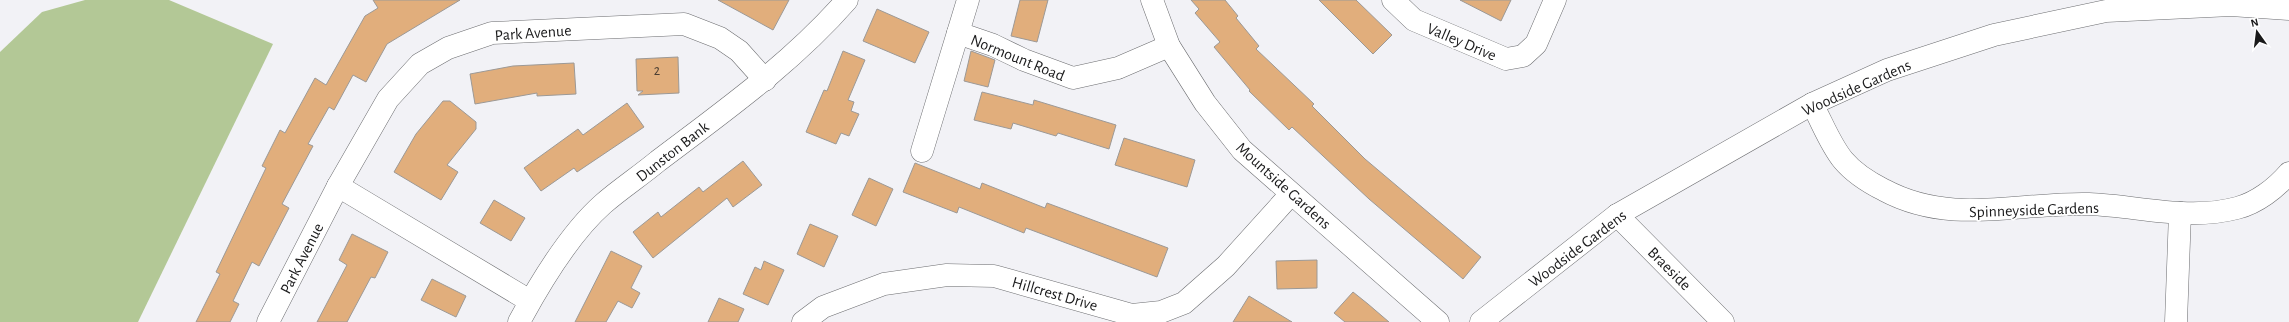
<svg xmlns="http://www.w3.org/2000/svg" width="2289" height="322" font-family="'Alegreya Sans',sans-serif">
  <rect width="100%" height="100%" fill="#f2f2f6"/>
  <path fill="#b3c896" d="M85,0H169L273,44L138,322H0V52L42,12Z"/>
  <g fill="#e1ae7c" stroke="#9c9996">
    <path d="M373,0H460L387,44L366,82L353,75L334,110L329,107L308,144L313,146L282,204L289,208L259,266L252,262L233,301L239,304L230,322H196L220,274L216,272L266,168L262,166L280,130L285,133L315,78L326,85L365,16L378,8Z"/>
    <path d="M718,0H789L773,30Z"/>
    <path d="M1020,0H1048L1037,42L1011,36Z"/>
    <path d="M1191,0H1225L1238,16L1236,18L1259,46L1256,49L1314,104L1312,106L1365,159L1481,257L1463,279L1369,199L1292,127L1289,130L1249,91L1250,90L1214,47L1220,42L1195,13L1199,9Z"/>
    <path d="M1319,0H1356L1392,35L1373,54Z"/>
    <path d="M1460,0H1511L1501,21Z"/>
    <path d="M877,9L929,32L915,63L863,41Z"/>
    <path d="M843,51L865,60L848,100L854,102L851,111L859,114L849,136L841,133L836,144L806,132L824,90L827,91Z"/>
    <path d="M971,51L995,60L988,87L964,81Z"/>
    <path d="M678,57L679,93L638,95L643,91H637L636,59Z"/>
    <path d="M574,63L576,94L537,96V93L475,104L470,74L513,66Z"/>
    <path d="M982,92L1033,105L1034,100L1116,125L1109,149L1058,133L1056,136L1013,123L1011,129L974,120Z"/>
    <path d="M443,101H450L476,122V129L447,165L458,172L441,200L394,172L416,134Z"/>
    <path d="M627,103L644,127L577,172L574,168L541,191L524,168L578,129L583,135Z"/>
    <path d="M1124,138L1195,160L1187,187L1115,165Z"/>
    <path d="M743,161L762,185L733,207L727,198L653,258L633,232L658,212L661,217L699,187L703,192Z"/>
    <path d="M915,163L980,189L982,183L1045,208L1047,203L1168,248L1157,277L1026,228L1024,233L959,207L957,213L903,192Z"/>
    <path d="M869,178L893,189L876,226L852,215Z"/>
    <path d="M494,200L525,218L511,241L480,223Z"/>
    <path d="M810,224L838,236L824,267L797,254Z"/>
    <path d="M352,234L388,252L375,278L371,277L347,322H317L347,265L339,260Z"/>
    <path d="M611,251L642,266L631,288L640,293L632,308L618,301L606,322H575Z"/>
    <path d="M1317,260V288L1277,289L1276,261Z"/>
    <path d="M764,261L784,270L768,305L743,294L755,267L761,270Z"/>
    <path d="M432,279L466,296L456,317L421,300Z"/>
    <path d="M1353,292L1368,304L1389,322H1345L1334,313Z"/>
    <path d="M1249,296L1292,322H1233Z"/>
    <path d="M719,298L744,309L738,322H708Z"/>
  </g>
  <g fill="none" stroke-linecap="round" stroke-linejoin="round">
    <defs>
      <g id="minor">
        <path d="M1152,0L1169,46L1205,103L1242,150L1438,322"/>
        <path d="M1393,0L1414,20L1506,59L1523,56L1536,44L1555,0"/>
        <path d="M958,33L993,45L1024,60L1073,78L1118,68L1169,46"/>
        <path d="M1812,104C1822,122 1830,144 1843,160C1853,172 1870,183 1884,190C1951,226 2019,202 2089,204C2139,206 2188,221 2237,208C2257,203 2276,188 2289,173"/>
        <path d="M922,151L968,0"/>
        <path d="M338,186L530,301"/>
        <path d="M1617,215L1723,322"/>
        <path d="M268,322L338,186L388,99L420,64L448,48L492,33L684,24L720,38L739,51L765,80"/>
        <path d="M803,322L823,307L884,284L947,275L994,276L1132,315L1161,312L1184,303L1226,266L1291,194"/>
        <path d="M1481,322L1617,215L1812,104L1887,70L1994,35L2106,11L2231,5L2289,9"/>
        <path d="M2176,322L2180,213"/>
      </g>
      <path id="tertiary" d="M519,322C540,283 569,234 603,204C620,189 640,176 658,161C724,111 792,63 847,0"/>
    </defs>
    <use href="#minor" stroke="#6c6d70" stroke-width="23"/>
    <use href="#tertiary" stroke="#6c6d70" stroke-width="23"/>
    <use href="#minor" stroke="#fff" stroke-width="22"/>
    <use href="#tertiary" stroke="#fff" stroke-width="22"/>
  </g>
  <g text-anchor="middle" stroke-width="3.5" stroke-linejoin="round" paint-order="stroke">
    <g font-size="14" fill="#4c3f33">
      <text x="657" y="75">2</text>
    </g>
    <g font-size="16" fill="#1a1a1b" stroke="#fff">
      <text transform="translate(533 32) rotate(-4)" y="6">Park Avenue</text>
      <text transform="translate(1462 41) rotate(23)" y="6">Valley Drive</text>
      <text transform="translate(1018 57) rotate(22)" y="6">Normount Road</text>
      <text transform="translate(1856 87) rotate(-24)" y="6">Woodside Gardens</text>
      <text transform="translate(672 151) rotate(-38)" y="6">Dunston Bank</text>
      <text transform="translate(1284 185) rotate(42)" y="6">Mountside Gardens</text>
      <text transform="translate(2034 209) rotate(-2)" y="6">Spinneyside Gardens</text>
      <text transform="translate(1577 248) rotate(-37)" y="6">Woodside Gardens</text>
      <text transform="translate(301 258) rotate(-63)" y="6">Park Avenue</text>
      <text transform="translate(1670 268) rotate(45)" y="6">Braeside</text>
      <text transform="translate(1055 293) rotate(16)" y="6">Hillcrest Drive</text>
    </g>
  </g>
  <g transform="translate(2257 32) rotate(346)" stroke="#ffffff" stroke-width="3" paint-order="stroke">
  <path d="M0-3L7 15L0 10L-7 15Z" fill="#1a1a1b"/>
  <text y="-6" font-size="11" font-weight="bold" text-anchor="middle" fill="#1a1a1b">N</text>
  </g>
</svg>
